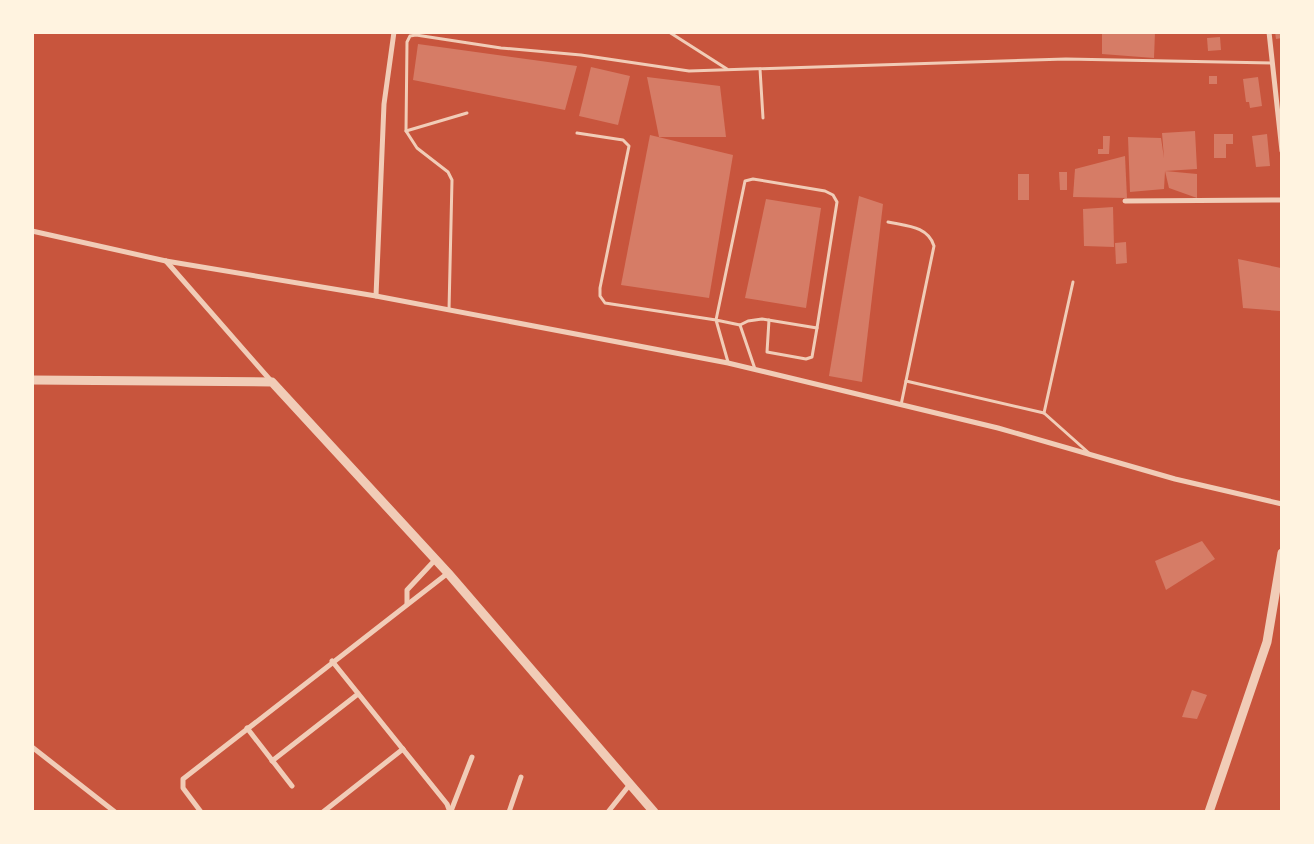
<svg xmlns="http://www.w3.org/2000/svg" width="1314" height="844" font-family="'PT Serif',serif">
  <rect width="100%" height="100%" fill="#c8553d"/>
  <g fill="#d67c66">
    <path d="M1102,32H1155L1154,58L1102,54Z"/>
    <path d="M1275,32H1282V38L1276,39Z"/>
    <path d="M1220,37L1221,50L1208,51L1207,38Z"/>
    <path d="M418,44L577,66L565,110L413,80Z"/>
    <path d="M591,67L630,76L618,125L579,116Z"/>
    <rect x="1209" y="76" width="8" height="8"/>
    <path d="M647,77L720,86L726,137H659Z"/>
    <path d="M1258,77L1262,106L1250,108L1249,102H1246L1243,79Z"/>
    <path d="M1195,131L1197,169L1165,171L1164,189L1130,192L1128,137L1161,138L1164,158L1162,133Z"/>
    <path d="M1214,134H1233V144H1226V158H1214Z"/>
    <path d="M1267,134L1270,166L1256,167L1252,136Z"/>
    <path d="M650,135L733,155L709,298L621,285Z"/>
    <path d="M1103,136H1110L1109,154H1098V149H1103Z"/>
    <path d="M1125,156L1127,198L1073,197L1075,169Z"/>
    <path d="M1165,171L1197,174V198L1169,188Z"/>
    <path d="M1059,172H1067V190H1060Z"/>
    <rect x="1018" y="174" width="11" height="26"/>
    <path d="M859,196L883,204L862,382L829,376Z"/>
    <path d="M766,199L821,208L806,308L745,298Z"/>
    <path d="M1113,207L1114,247L1084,246L1083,209Z"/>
    <path d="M1126,242L1127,263L1116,264L1115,243Z"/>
    <path d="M1238,259L1281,268L1280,311L1243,308Z"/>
    <path d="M1202,541L1215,559L1166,590L1155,561Z"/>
    <path d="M1192,690L1207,695L1197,719L1182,717Z"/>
  </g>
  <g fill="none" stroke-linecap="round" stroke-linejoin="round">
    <g stroke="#f1ccb7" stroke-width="3">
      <path d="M669,32L727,69"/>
      <path d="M760,69L763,118"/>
      <path d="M406,131L467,113"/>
      <path d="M577,133L623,140L629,146L600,288V296L605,303L716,320L745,181L753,179L825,191L833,195L837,202L817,328L762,319L748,321L740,325L716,320L728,362"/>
      <path d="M888,222C906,226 928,226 934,246L901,405"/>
      <path d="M449,310L452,180L448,172L417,148L406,131L407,42L410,36L416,35L501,48L581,55L689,71L1066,59L1272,63"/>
      <path d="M769,320L767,352L806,359L812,357L817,328"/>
      <path d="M740,325L755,369"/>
      <path d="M906,381L1044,413L1090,454"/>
      <path d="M1044,413L1073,282"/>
    </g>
    <g stroke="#f1ccb7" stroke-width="5">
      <path d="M1269,32L1282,151"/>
      <path d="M1125,201L1282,200"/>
      <path d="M32,231L166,261L376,296L728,363L998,428L1175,479L1282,504"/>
      <path d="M166,261L272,382"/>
      <path d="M376,296L384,104L394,32"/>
      <path d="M407,604V590L435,560"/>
      <path d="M332,661L447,804L450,812"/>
      <path d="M247,728L292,786"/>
      <path d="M32,747L115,812"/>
      <path d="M272,761L358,694"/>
      <path d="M451,811L472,757"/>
      <path d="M201,812L183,788V779L448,573"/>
      <path d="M323,812L403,749"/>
      <path d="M509,812L521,777"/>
      <path d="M608,812L631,783"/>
    </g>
    <g stroke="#f1ccb7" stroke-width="9">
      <path d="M32,380L272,382L448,573L654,812"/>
      <path d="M1209,812L1267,642L1282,553"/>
    </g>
  </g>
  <rect width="1314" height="844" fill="none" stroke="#fff3e0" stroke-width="68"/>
</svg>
